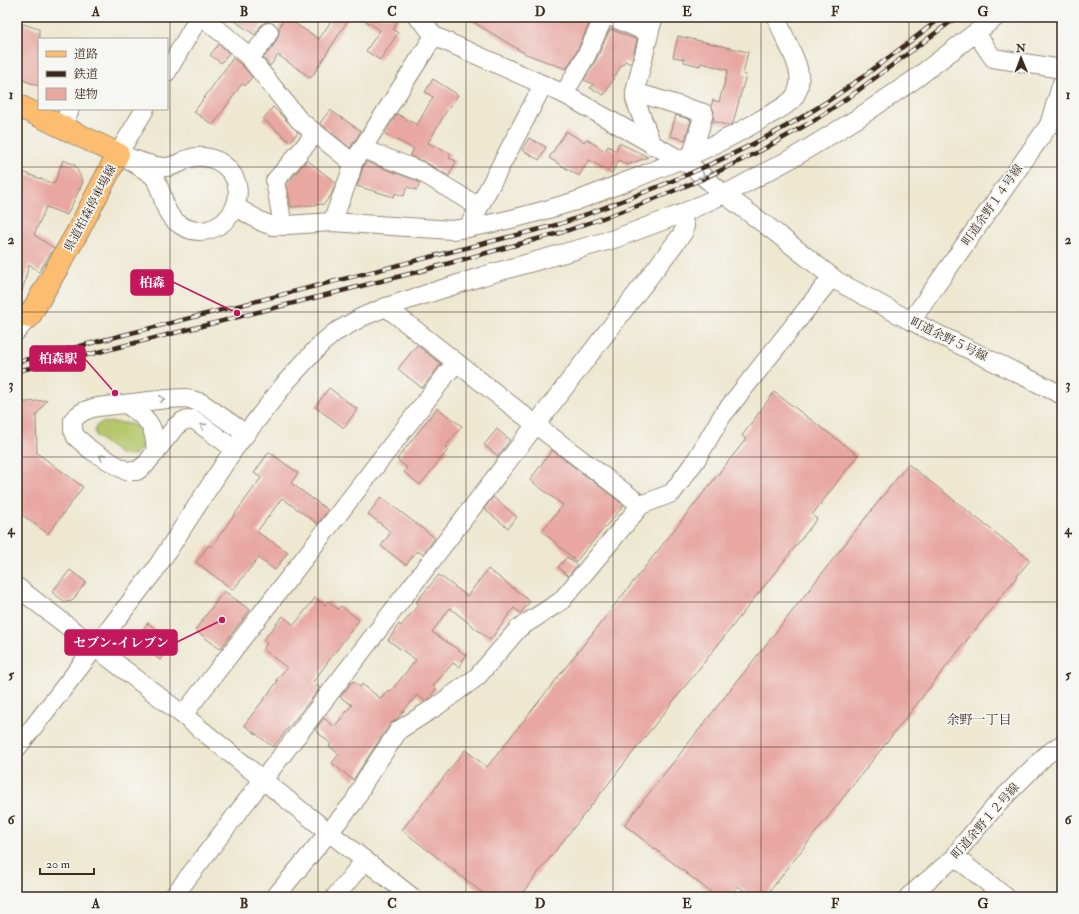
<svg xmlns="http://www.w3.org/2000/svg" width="1079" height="914" font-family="'IM FELL Double Pica','Noto Serif JP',serif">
  <rect width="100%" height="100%" fill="#f6f6f2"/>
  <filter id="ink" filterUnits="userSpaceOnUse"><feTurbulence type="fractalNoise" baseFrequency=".025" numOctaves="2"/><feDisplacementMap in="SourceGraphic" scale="8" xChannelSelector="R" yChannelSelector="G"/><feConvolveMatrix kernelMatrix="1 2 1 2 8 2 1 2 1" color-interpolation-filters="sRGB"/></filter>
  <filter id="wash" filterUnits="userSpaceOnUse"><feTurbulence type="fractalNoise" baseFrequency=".012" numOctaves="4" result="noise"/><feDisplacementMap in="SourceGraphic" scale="16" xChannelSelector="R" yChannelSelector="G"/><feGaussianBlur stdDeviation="0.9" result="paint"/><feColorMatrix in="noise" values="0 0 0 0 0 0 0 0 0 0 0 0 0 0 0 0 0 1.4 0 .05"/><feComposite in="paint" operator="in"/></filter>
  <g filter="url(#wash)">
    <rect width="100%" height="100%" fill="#eee8d1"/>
    <path fill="#b5c76b" stroke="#787844" d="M100,423C110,422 128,421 137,427C154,438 138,463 120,454L96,436C94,430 95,426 100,423Z"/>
    <g id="blocks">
      <g fill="#e8a7a1">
        <path d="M229,17H261L268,22L263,23L260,27L255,35Z"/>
        <path d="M285,17L319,39L334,17H350L311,78L278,55L270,66L263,58L272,48L278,37L279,32V28Z"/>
        <path d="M360,17H400L393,29L398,33L380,60L366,51L380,30Z"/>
        <path d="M465,17H592L577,51L566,69L526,54Z"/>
        <path d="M23,24L39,29V86L17,78V40Z"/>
        <path d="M610,29L637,40L631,64L625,61L623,64H622L604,95L590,88L593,84L584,80L596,60Z"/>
        <path d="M678,36L748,52L743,74L746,75L733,123L729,126L713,121L714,111L711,106L713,100L719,102L728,70L701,63L700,66L684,62V59L673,57Z"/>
        <path d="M219,44L229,53L221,63L210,55Z"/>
        <path d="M233,58L242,65L252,77L245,86L242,84L213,125L194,112Z"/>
        <path d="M433,79L458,95L450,107H449L428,143L451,154L449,158L456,161L449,176L425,162L410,156L414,149L385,134L397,114L417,125L433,97L425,92Z"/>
        <path d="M273,107L298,132L290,142L263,119Z"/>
        <path d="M330,110L361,131L350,148L320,123Z"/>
        <path d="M676,115L691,120L685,140L670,136Z"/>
        <path d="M566,131L584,142L586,139L605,151L608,146L616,151L619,143L648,157L627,165L619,160L612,173L589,160L579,176L549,158Z"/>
        <path d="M529,138L546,147L539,160L522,150Z"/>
        <path d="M63,160L75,165L83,182L67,215L46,207L34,235L54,248L39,272L29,264L22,292L17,291V170L54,184Z"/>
        <path d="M307,160L336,183L331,195L324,204L291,207L287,184Z"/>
        <path d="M366,162L415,180L420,183L417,190L407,187L404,196L395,193L394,197L357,186L363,167Z"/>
        <path d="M417,345L441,364L422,388L398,369Z"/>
        <path d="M329,388L357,409L344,428L315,407Z"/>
        <path d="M774,392L858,455L812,515L817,519L519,897H488L402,830L465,750L487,767L746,439L742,436Z"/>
        <path d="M47,400L36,416L37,453L83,487L48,534L17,511V403Z"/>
        <path d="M437,408L462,426L445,447L448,450L420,485L404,472L407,468L397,459Z"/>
        <path d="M497,429L510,440L498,456L484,445Z"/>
        <path d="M552,450L624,505L576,561L542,531L563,505L530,480Z"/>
        <path d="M269,452L298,473L291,483L328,510L318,524L282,498L257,532L288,552L275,570L258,558L233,590L196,562L209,545L211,547L261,478L254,473Z"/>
        <path d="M908,464L1030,560L765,897H752L738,886L729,897H717L624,825Z"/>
        <path d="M381,497L435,538L423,554L417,551L406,565L381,546L391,532L368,514Z"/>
        <path d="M493,497L517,517L508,528L484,509Z"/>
        <path d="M567,557L577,565L568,576L558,567Z"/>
        <path d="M488,569L494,574H495L530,601L521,613L514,608L490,640L450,608L432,632L466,655L459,667L453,663L433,686L436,689L428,700L425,701L417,695L398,718L390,724L353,780L332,763L339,754L329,746L331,744L315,730L324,718L334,727L352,705L340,697L353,681L360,687L362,684L381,699L388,690L390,692L416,660L388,640L399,624L401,626L419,604L416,602L439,575L467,596Z"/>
        <path d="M70,570L86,582L72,601L65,602L52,592Z"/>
        <path d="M224,591L250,610L220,649L195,630Z"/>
        <path d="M315,598L325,605L328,601L338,609L341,606L359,620L313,682L320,688L273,747L244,725L278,681L276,680L287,668L263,649L267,643L263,640L283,616L294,625Z"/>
        <path d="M148,623L173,642L160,660L139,644L142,640L137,636Z"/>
      </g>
    </g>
  </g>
  <g filter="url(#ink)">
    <use href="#blocks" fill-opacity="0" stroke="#948978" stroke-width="1"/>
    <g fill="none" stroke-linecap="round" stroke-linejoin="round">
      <defs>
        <g id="minor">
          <path d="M201,17L226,36L250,58L299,120L353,163"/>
          <path d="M417,17L424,23L434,36L564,94L691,166L724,194L771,229L837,281L911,321L1062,395"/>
          <path d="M612,17L642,30L651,26"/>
          <path d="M976,33L993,58L1062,69"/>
          <path d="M250,58L264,41L269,32"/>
          <path d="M167,72L199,17"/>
          <path d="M635,92L704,113L692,155"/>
          <path d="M564,94L586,56L604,17"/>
          <path d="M62,127L70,109"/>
          <path d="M652,145L635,99V92L651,26L654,17"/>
          <path d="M363,149L420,171L479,207L468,228"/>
          <path d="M118,154C132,158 151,167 165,167C175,167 180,162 188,159C200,154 216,158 225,166C259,196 219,247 182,226C163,215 166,202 158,185C157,183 156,179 154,177C146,169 129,161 118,154Z"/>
          <path d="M118,154L145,109"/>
          <path d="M236,207L262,222L273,226L332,222L452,230C494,225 536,213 576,201C595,194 614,186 633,179C678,161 721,144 762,119C772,113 791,105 796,94C809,70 782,40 777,17"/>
          <path d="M479,207L543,85"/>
          <path d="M332,222L350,175L353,163L434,36"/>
          <path d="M283,226L275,181L310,140L312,131"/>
          <path d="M386,307L536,425L641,505"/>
          <path d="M17,315L29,317L17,331"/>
          <path d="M911,321L1049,125L1062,83"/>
          <path d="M126,404C149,419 155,425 156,453"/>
          <path d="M234,449L193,419L183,421L176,426L146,464L137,471H126L92,451L76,437L73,430V420C80,412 87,409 98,407L167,399L186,398L202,403L246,434"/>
          <path d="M17,587L183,715L294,805L412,897"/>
          <path d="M183,715L456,362"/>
          <path d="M17,748L155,570L234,449L287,381L320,345L334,333L362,317L386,307L483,276L614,239L681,214L733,190L796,156L858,118L915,79L996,17"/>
          <path d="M955,857L1006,897"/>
          <path d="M173,897L683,233L685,226L681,214"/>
          <path d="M275,897L354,802L366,779L399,730L437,706L477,677L519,628L561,601L641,505L672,493L696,460L722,416L832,277"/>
          <path d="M335,897L365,860"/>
          <path d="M908,897L955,857L961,847L998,803L1046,755L1062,744"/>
        </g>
        <path id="major" d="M17,105L118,154L77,233L29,317"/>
      </defs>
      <use href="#minor" stroke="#948978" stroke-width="20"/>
      <use href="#major" stroke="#948978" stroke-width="24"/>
      <use href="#minor" stroke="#fff" stroke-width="18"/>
      <use href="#major" stroke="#fcbd6f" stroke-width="22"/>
      <defs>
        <g id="rail">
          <path d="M17,362L560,224C648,192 737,158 817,108C860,81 901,48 942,17"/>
          <path d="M17,371L87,355L417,272L563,232L637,206L705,178L760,151L815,120L852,95L957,17"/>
        </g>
      </defs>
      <use href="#rail" stroke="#3b2a1e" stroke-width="4.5"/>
      <use href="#rail" stroke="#f6f6f2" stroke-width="3" stroke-dasharray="9" stroke-linecap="butt"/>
    </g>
    <defs><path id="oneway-chevron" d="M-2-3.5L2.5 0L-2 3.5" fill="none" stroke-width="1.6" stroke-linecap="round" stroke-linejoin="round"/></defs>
    <g stroke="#a79f9a">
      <use href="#oneway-chevron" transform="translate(702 176) rotate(41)"/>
      <use href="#oneway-chevron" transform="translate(162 399) rotate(-6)"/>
      <use href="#oneway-chevron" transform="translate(203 426) rotate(-144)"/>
      <use href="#oneway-chevron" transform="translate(102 457) rotate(-149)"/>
    </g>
  </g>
  <path fill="none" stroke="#3b2a1e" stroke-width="1" stroke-opacity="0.55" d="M170,17V897M318,17V897M466,17V897M613,17V897M761,17V897M909,17V897M17,167H1062M17,312H1062M17,457H1062M17,602H1062M17,747H1062"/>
  <g text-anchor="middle" stroke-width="3.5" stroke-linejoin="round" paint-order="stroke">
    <g font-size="12" fill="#3b2a1e" stroke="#f6f6f2">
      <text transform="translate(992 205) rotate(-55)" y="4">町道余野１４号線</text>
      <text transform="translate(90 208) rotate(-62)" y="4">県道柏森停車場線</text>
      <text transform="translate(949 339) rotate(26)" y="4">町道余野５号線</text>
      <text transform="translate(985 821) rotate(-49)" y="4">町道余野１２号線</text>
    </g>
    <g font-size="13" fill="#3b2a1e" stroke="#f6f6f2">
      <text x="979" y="724">余野一丁目</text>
    </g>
  </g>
  <path fill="none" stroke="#c2185b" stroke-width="1.5" d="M237 313L173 282M115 393L85 359M222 620L177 642"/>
  <g fill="#c2185b" stroke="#f6f6f2" stroke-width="1.5">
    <circle cx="237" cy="313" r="4"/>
    <circle cx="115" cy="393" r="4"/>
    <circle cx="222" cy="620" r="4"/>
  </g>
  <g fill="#c2185b" stroke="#c2185b" stroke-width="1.5">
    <rect x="131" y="270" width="42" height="25" rx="4"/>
    <rect x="30" y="346" width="55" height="25" rx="4"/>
    <rect x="65" y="630" width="112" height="25" rx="4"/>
  </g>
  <g font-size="13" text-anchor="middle" font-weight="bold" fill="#fff">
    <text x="152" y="287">柏森</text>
    <text x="58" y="363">柏森駅</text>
    <text x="121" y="647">セブン-イレブン</text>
  </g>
  <rect width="1079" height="914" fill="none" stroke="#f6f6f2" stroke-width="44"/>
  <rect x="38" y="38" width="130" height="72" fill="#f6f6f2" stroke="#aba49d"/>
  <rect x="46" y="51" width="20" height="6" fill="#fcbd6f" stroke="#aba49d"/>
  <text x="74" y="58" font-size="12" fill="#3b2a1e">道路</text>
  <rect x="46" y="71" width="20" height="6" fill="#3b2a1e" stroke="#aba49d"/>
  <text x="74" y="78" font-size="12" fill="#3b2a1e">鉄道</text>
  <rect x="46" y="88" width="20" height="12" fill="#e8a7a1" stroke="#aba49d"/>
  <text x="74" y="98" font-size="12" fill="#3b2a1e">建物</text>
  <g transform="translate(1021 58) rotate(359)" stroke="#f6f6f2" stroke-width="3" paint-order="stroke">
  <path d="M0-3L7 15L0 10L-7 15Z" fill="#3b2a1e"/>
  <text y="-6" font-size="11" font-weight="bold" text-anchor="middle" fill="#3b2a1e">N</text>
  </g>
  <path d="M40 868v6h54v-6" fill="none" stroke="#3b2a1e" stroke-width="2"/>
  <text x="46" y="868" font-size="12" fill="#3b2a1e" stroke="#f6f6f2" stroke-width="3" paint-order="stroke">20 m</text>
  <rect x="22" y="22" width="1035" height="870" fill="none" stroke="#3b2a1e" stroke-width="1.5"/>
  <g font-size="13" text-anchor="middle" font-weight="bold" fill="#3b2a1e">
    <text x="96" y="16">A</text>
    <text x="244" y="16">B</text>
    <text x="392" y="16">C</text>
    <text x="540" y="16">D</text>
    <text x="687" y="16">E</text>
    <text x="835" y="16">F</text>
    <text x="983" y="16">G</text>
    <text x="11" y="99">1</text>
    <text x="1068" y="99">1</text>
    <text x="11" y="244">2</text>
    <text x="1068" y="244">2</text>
    <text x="11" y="389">3</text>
    <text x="1068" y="389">3</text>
    <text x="11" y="534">4</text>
    <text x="1068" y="534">4</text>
    <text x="11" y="679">5</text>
    <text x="1068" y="679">5</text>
    <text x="11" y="824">6</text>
    <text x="1068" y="824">6</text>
    <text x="96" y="908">A</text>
    <text x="244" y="908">B</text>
    <text x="392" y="908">C</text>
    <text x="540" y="908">D</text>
    <text x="687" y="908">E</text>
    <text x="835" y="908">F</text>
    <text x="983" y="908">G</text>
  </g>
</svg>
